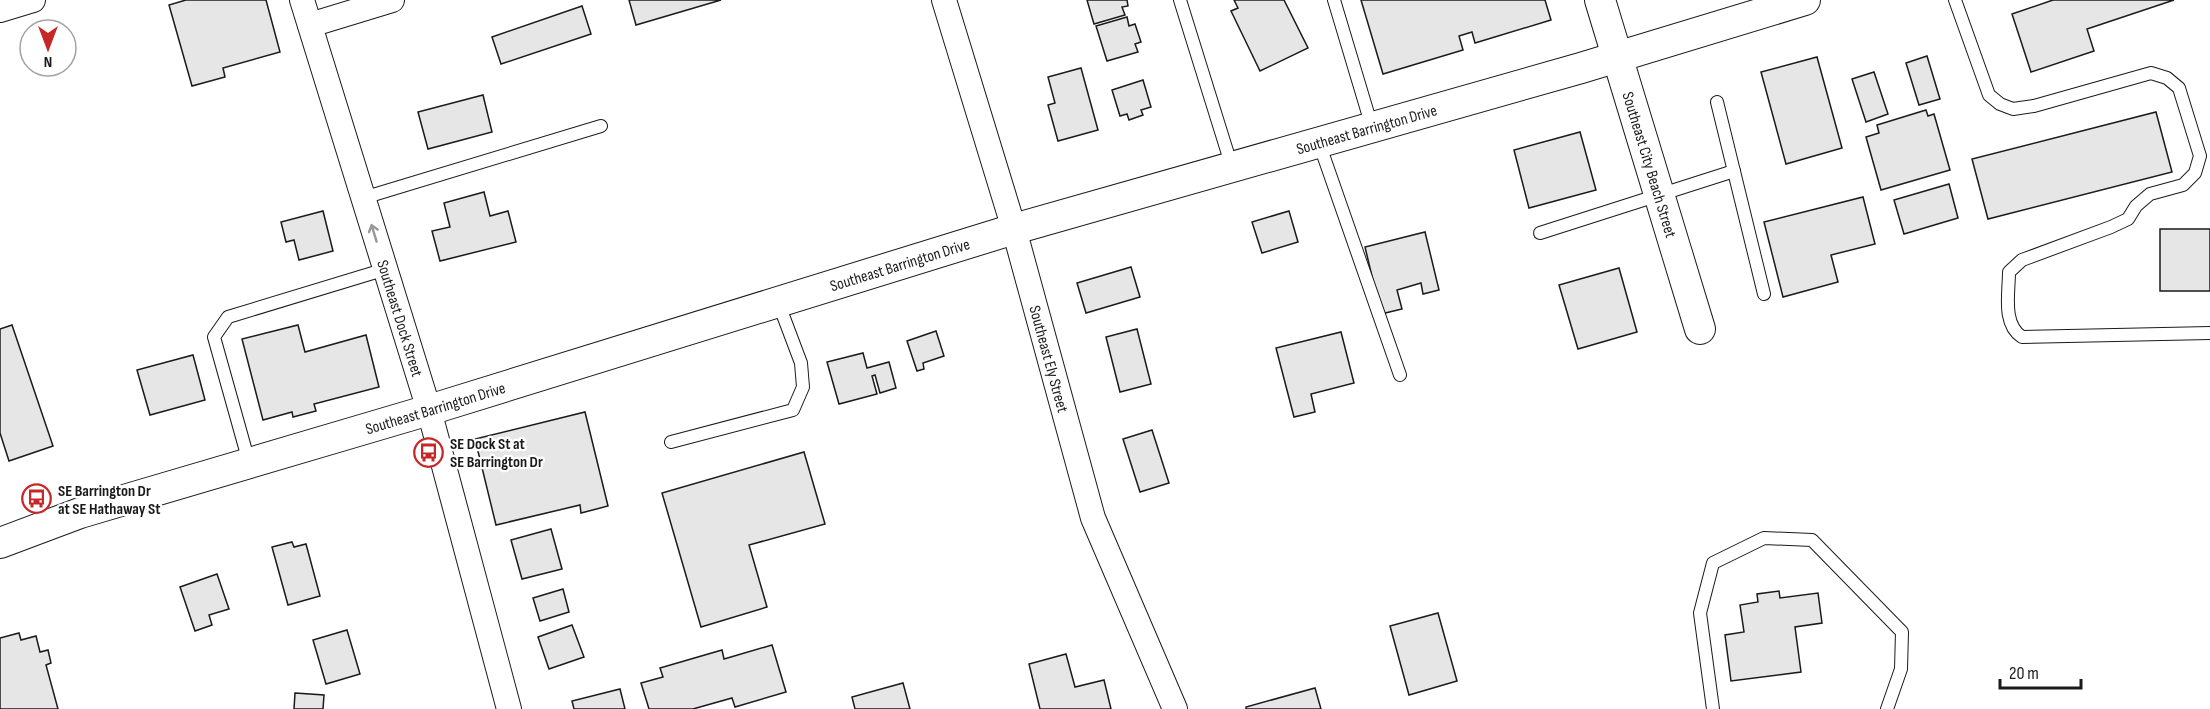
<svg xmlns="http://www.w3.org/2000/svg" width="2210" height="709" font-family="'Sofia Sans Condensed',sans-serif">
  <rect width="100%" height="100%" fill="#fff"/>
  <g fill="#e6e6e6" stroke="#1a1a1a" stroke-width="1.5">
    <path d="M186,0H266L280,52L223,68L225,77L192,86L169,5Z"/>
    <path d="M629,0H721L636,25Z"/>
    <path d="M1087,0H1127L1128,6L1122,7L1125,15L1094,24Z"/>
    <path d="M1234,0H1284L1308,48L1260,71L1231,11L1238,8Z"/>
    <path d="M1361,0H1545L1551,20L1475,43L1472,32L1459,36L1463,50L1383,74Z"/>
    <path d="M2053,0H2174L2087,29L2094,51L2031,72L2012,14Z"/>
    <path d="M582,6L591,34L501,64L492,37Z"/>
    <path d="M1127,17L1129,26L1135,24L1141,42L1135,44L1138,52L1107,61L1096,26Z"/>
    <path d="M1927,56L1940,99L1919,105L1906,63Z"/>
    <path d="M1817,57L1842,148L1786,164L1761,72Z"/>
    <path d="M1081,68L1098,130L1058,141L1048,105L1055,103L1048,77Z"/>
    <path d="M1874,72L1888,114L1866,122L1852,79Z"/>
    <path d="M1143,80L1151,107L1141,110L1143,115L1129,120L1127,114L1120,116L1112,90Z"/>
    <path d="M483,95L492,132L428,149L418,112Z"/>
    <path d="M1926,110L1928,116L1934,114L1950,170L1881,190L1866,137L1879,133L1877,125Z"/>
    <path d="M2156,112L2172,172L1988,219L1972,159Z"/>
    <path d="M1580,132L1596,190L1529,208L1514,150Z"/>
    <path d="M1949,184L1958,218L1904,234L1894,200Z"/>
    <path d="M484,192L490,216L508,211L516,242L440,261L432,231L450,227L444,203Z"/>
    <path d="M1863,197L1875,244L1831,255L1838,282L1783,297L1764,222Z"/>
    <path d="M323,211L333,251L299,260L294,240L286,242L281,222Z"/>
    <path d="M1289,211L1298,242L1262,253L1252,222Z"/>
    <rect x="2160" y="229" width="50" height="62"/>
    <path d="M1425,232L1439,290L1423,294L1421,283L1397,290L1402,309L1381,314L1365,247Z"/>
    <path d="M1131,267L1140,297L1086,313L1077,283Z"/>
    <path d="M1619,268L1637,332L1578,349L1559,285Z"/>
    <path d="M12,325L53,446L9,461L0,433V329Z"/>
    <path d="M298,325L305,352L366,335L379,387L314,404L316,411L293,417L292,412L263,420L242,339Z"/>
    <path d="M1137,329L1151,384L1120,392L1106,337Z"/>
    <path d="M936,331L944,356L923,363L924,369L917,371L907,341Z"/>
    <path d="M1341,332L1354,383L1311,394L1315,412L1294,417L1276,348Z"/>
    <path d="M863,353L867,368L889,362L896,388L880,393L875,375L872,376L877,394L839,404L827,362Z"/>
    <path d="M193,355L205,400L150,415L137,370Z"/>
    <path d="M585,412L608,506L581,513L580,505L496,525L475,439Z"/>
    <path d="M1152,430L1169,483L1140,492L1123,439Z"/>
    <path d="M804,452L825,524L749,545L767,607L701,627L662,493Z"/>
    <path d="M551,529L562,569L522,579L511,540Z"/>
    <path d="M292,542L294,547L306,544L320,596L288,605L272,547Z"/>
    <path d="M217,574L229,609L209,615L212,625L195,631L180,587Z"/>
    <path d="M563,589L569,612L540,621L533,598Z"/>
    <path d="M1779,591L1780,598L1818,593L1822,623L1795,627L1801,672L1731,681L1725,635L1744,632L1740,605L1758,602L1757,594Z"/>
    <path d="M1438,613L1457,681L1409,695L1390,626Z"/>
    <path d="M572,625L584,657L549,669L538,637Z"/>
    <path d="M347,630L360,674L326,684L313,640Z"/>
    <path d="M19,633L21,640L36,636L40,652L48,650L51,663L46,665L58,709H0V638Z"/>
    <path d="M772,645L786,692L735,707L732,698L693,709H649L641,683L663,677L660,668L722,650L724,659Z"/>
    <path d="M1066,654L1075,687L1104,680L1111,709H1040L1029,664Z"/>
    <path d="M903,683L910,709H855L852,697Z"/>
    <path d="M1315,688L1321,709H1246V707Z"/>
    <path d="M620,689L625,709H574L572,701Z"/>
    <path d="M295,693L324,695L323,709H294Z"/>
  </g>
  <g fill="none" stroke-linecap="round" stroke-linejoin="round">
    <defs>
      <g id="service">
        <path d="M1180,0L1232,167"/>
        <path d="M1334,0L1372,127"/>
        <path d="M1955,0L1989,95L2000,104L2013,109L2034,106L2151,73L2167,78L2179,88L2200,156L2195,173L2183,185L2150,194L2136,206L2128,219L2111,227L2022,260L2009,272C2009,293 2002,324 2022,337L2210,333"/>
        <path d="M1717,102L1764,294"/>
        <path d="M1319,143L1400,375"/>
        <path d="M363,198L601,126"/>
        <path d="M1540,233L1734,171"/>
        <path d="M671,442L793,410L803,387L801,363L778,302"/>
        <path d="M249,462L214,337L228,317L386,269"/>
        <path d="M1713,709L1700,613L1713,563L1764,538L1812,540L1902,632L1901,669L1887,709"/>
      </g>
      <g id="minor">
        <path id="s1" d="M302,0L429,410L509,709"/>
        <path id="s2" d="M944,0L1014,229L1093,518L1175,709"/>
        <path d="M0,10L33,0"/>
        <path d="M310,25L392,0"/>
      </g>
      <g id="tertiary">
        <path id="s3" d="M1600,0L1700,329"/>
        <path id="s4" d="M0,543L80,513L429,410L1014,229L1581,68L1805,0"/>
      </g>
    </defs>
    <use href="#service" stroke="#1a1a1a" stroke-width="14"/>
    <use href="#minor" stroke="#1a1a1a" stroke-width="26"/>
    <use href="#tertiary" stroke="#1a1a1a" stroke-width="32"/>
    <use href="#service" stroke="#fff" stroke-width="12"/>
    <use href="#minor" stroke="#fff" stroke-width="24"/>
    <use href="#tertiary" stroke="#fff" stroke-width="30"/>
  </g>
  <defs><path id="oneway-shaft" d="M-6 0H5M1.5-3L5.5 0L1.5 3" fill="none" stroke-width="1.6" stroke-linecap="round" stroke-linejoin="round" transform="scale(1.5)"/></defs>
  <use stroke="#989898" href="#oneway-shaft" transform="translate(374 233) rotate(-107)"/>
  <defs>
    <symbol id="bus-ring" viewBox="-11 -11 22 22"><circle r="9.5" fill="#fff" stroke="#c62828" stroke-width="1.5"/><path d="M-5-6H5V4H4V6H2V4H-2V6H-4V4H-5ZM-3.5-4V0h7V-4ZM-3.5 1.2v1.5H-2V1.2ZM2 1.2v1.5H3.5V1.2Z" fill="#c62828"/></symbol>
  </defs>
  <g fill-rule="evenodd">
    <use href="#bus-ring" x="412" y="436" width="33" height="33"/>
    <use href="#bus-ring" x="20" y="482" width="33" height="33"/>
  </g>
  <g text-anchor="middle" stroke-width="4.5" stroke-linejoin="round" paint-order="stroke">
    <g font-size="16" fill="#1a1a1a" stroke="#fff">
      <text dy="6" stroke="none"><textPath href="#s4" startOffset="1428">Southeast Barrington Drive</textPath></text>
      <text dy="6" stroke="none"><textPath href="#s3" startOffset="172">Southeast City Beach Street</textPath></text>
      <text dy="6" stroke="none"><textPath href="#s4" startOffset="942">Southeast Barrington Drive</textPath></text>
      <text dy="6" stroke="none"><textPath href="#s1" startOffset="333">Southeast Dock Street</textPath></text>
      <text dy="6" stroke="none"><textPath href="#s2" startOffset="374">Southeast Ely Street</textPath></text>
      <text dy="6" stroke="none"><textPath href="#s4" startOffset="456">Southeast Barrington Drive</textPath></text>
    </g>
    <g font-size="16" font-weight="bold" fill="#1a1a1a" stroke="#fff" text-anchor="start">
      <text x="450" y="449">SE Dock St at<tspan x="450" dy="18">SE Barrington Dr</tspan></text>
      <text x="58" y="496">SE Barrington Dr<tspan x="58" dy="18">at SE Hathaway St</tspan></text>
    </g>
  </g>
  <g transform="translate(48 48) rotate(180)"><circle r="28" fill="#ffffff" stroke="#a3a3a3" stroke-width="1.5"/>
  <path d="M0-4.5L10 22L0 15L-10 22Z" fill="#c62828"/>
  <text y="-9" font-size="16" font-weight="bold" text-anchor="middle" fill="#1a1a1a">N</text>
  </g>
  <path d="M2000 679v9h81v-9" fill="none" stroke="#1a1a1a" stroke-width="3"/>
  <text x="2009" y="679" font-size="18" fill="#1a1a1a" stroke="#ffffff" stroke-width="4.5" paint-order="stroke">20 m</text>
</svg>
